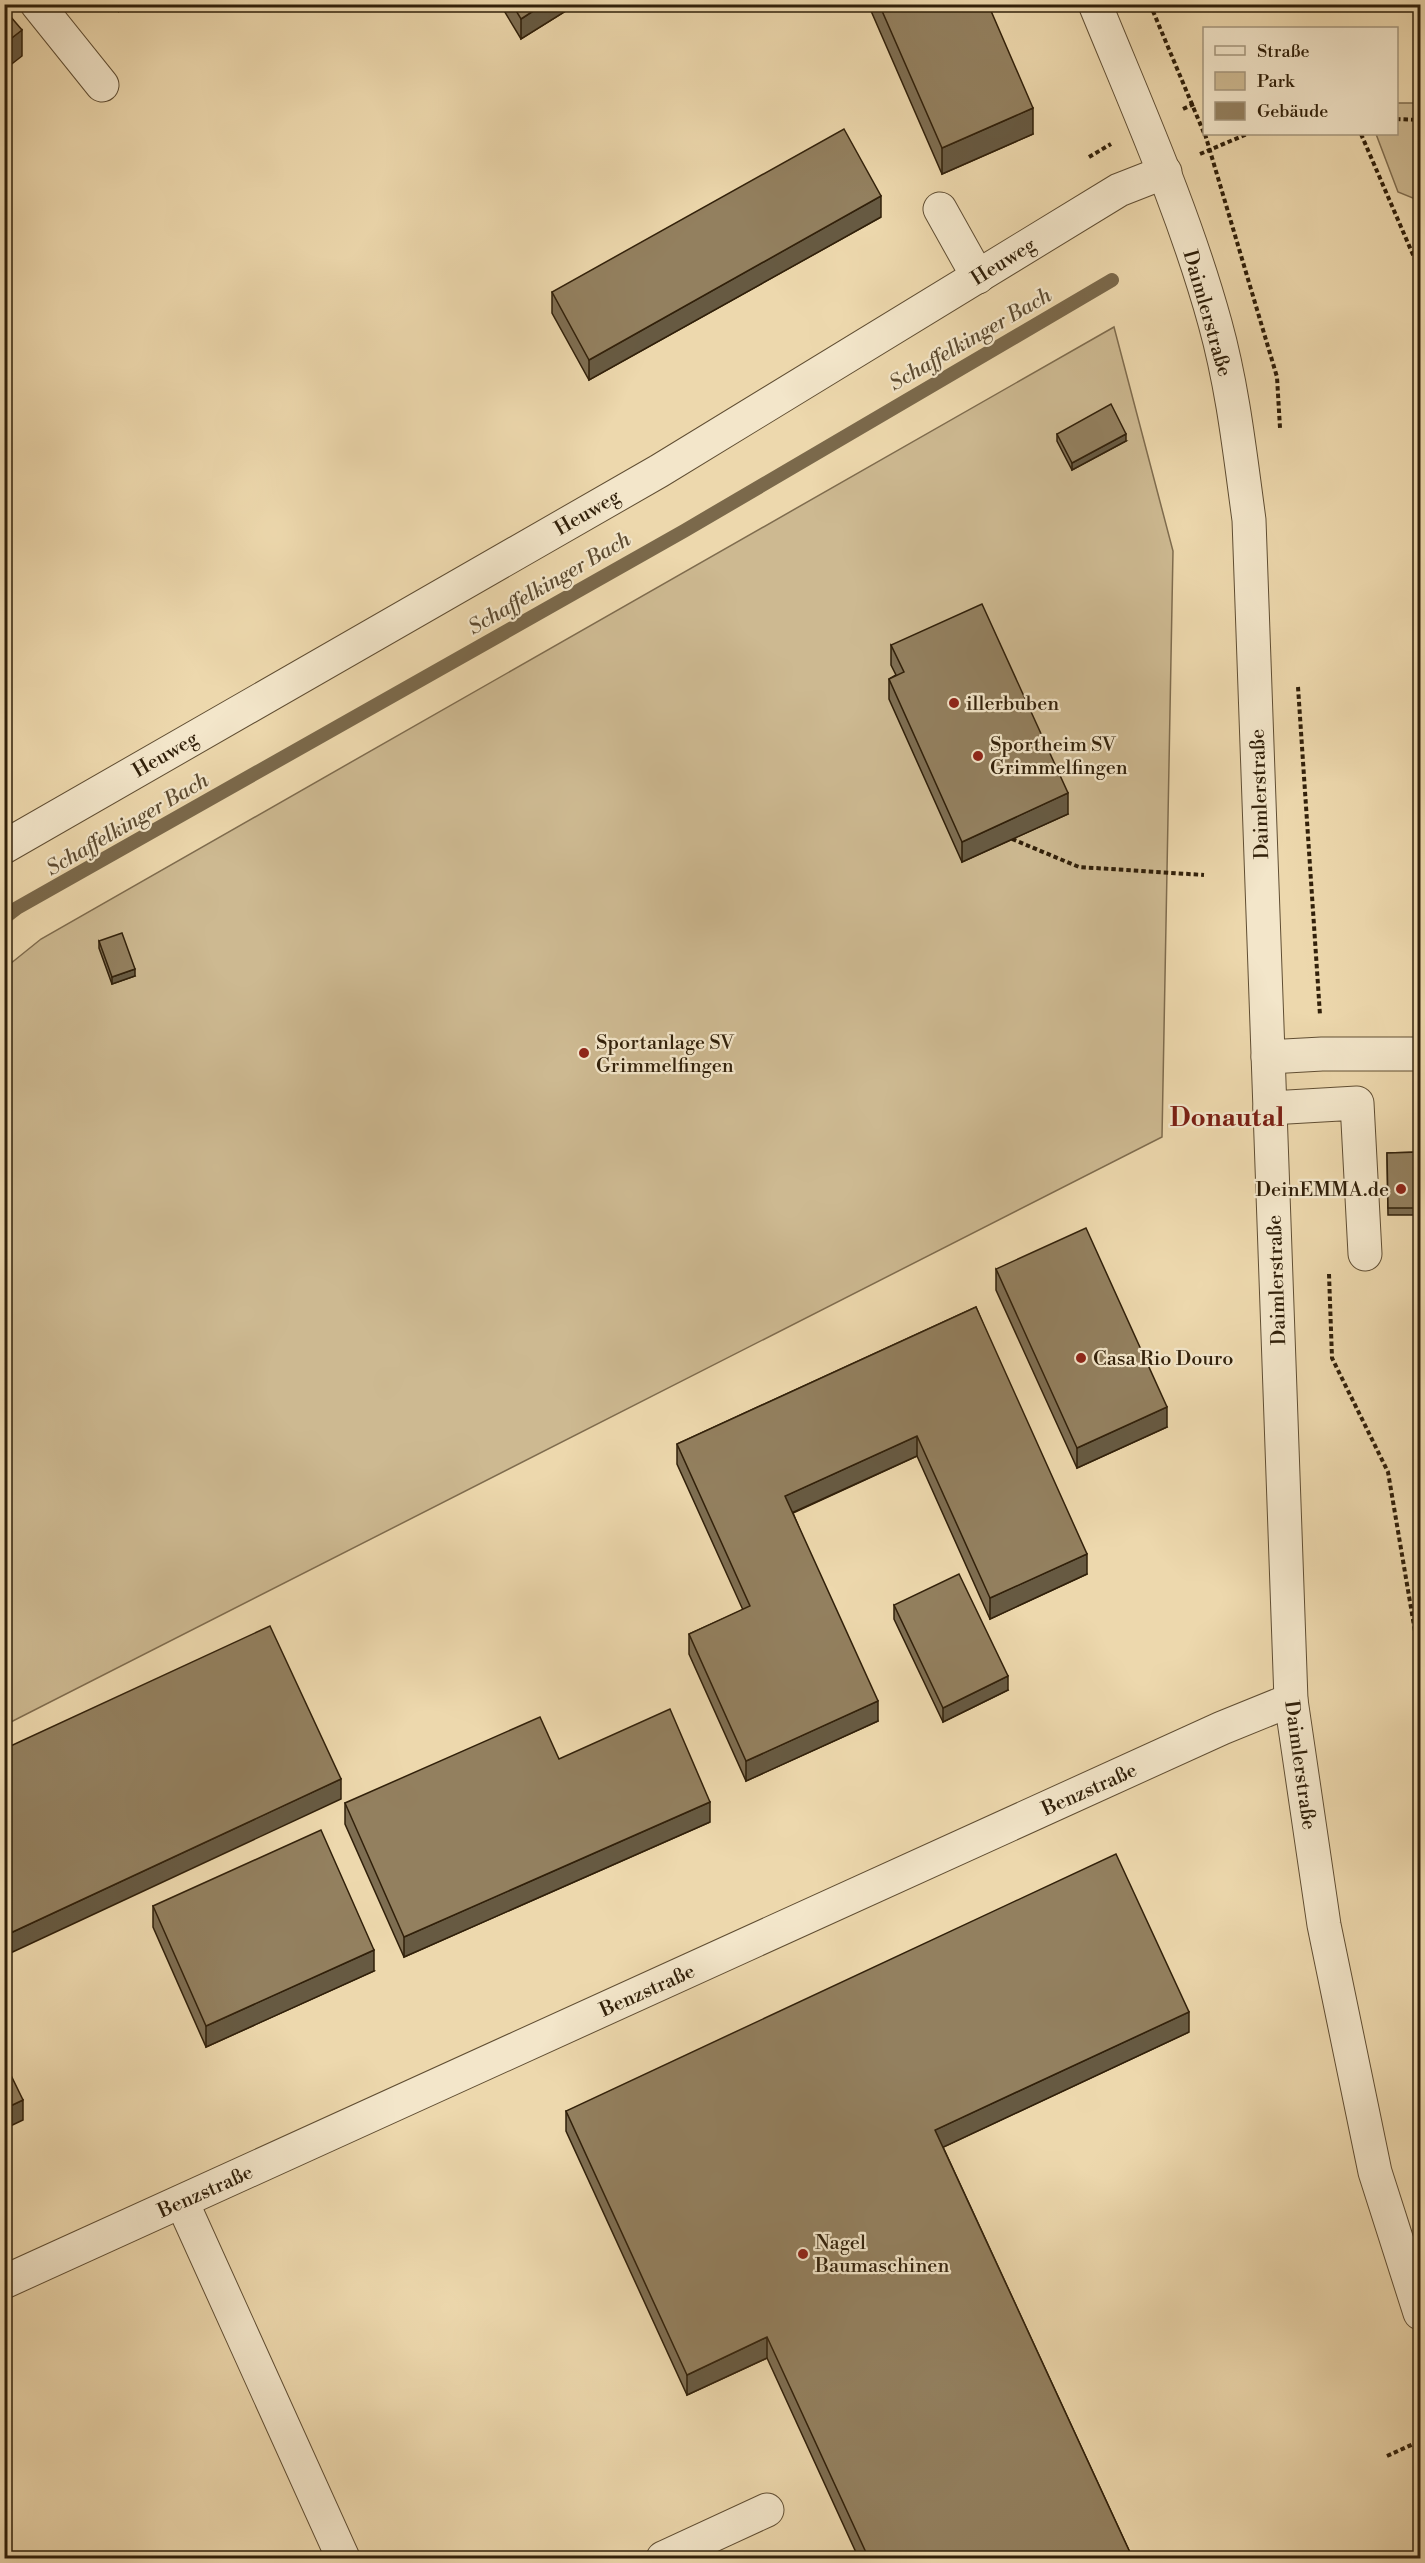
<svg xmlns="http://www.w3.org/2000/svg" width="1425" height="2563" font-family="'Libre Bodoni',serif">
  <rect width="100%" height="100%" fill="#edd8ad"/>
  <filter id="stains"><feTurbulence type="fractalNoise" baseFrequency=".00333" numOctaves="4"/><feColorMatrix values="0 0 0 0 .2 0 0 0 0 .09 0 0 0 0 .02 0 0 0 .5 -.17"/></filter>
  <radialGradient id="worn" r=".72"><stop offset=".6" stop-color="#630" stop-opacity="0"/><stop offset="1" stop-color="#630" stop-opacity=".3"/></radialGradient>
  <g fill="#cdb991" stroke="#7f6c4e" stroke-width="1.5">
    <path d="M1397,103H1420V201L1398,192L1376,134H1396Z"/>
    <path d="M1114,327L1173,551L1162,1137L5,1725V968L41,939Z"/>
  </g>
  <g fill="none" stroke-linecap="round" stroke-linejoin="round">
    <path stroke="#7b694b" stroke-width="14" d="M4,918L17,908L684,531L1112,280"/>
    <defs>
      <g id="minor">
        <path d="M37,4L102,85"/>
        <path d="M1095,4C1138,109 1185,214 1215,323C1233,388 1240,454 1249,520L1291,1700L1324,1925L1375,2172L1420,2313"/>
        <path d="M940,209L978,277"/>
        <path d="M4,847L659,471L1119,190L1165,172"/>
        <path d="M1268,1057L1322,1054H1420"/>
        <path d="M1270,1108L1357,1103L1365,1254"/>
        <path d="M182,2202L343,2558"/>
        <path d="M4,2282L1222,1728L1291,1700"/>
        <path d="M663,2558L767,2510"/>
      </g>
    </defs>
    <use href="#minor" stroke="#604e33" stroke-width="35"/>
    <g stroke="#31200a" stroke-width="4" stroke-dasharray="4.5 3" stroke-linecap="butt">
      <path d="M1150,4L1204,133"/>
      <path d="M1183,109L1194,104"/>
      <path d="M1396,119L1420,120"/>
      <path d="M1205,134L1277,377L1280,428"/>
      <path d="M1361,134L1420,271"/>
      <path d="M1200,154L1247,134"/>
      <path d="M1089,157L1111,144"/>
      <path d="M1298,687L1320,1015"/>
      <path d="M1012,839L1079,867L1204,875"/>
      <path d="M1329,1274L1332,1358L1388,1472L1420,1661"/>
      <path d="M1387,2456L1420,2441"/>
    </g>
    <use href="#minor" stroke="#f3e6ca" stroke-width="33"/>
  </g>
  <g fill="#7e6e52" stroke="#31200a" stroke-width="1.5">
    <path d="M114,4H126L119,11Z"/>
    <path d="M500,4H577L521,39Z"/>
    <path d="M868,4H988L1033,134L942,174Z"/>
    <path d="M881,217L589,380L552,313V292Z"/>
    <path d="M1057,434L1126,441L1072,470L1057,441Z"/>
    <path d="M891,645L1068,814L962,862L889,699V679L896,675L891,665Z"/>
    <path d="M99,941L135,976L112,984L99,948Z"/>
    <path d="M1420,1152V1215H1388L1387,1153Z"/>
    <path d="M996,1269L1167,1427L1077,1468L996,1290Z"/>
    <path d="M976,1307L1087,1574L990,1619L917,1456L793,1513L878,1721L746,1781L689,1654V1634L743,1610L677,1464V1444Z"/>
    <path d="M894,1605L1008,1690L943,1722L894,1619Z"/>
    <path d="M345,1803L710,1822L404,1957L345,1824Z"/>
    <path d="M153,1906L374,1971L206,2047L153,1927Z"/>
    <path d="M1189,2032L943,2147L1133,2559H859L767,2358L687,2395L566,2131V2111Z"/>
  </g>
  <g fill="#675a42" stroke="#31200a" stroke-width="1.5">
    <path d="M119,4H126L119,11Z"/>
    <path d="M544,4H577L521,39V19Z"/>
    <path d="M22,30V56L4,70V44Z"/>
    <path d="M1033,108V134L942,174V148Z"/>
    <path d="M881,196V217L589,380V360Z"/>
    <path d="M1126,434V441L1072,470V463Z"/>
    <path d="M1068,793V814L962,862V842Z"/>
    <path d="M135,969V976L112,984V977Z"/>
    <path d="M1167,1407V1427L1077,1468V1448Z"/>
    <path d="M917,1436V1456L785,1516V1496Z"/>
    <path d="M1087,1554V1574L990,1619V1598Z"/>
    <path d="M1008,1676V1690L943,1722V1708Z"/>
    <path d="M878,1701V1721L746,1781V1761Z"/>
    <path d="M341,1779V1799L4,1956V1936Z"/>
    <path d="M710,1802V1822L404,1957V1937Z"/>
    <path d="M374,1950V1971L206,2047V2026Z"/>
    <path d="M1189,2012V2032L935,2151V2130Z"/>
    <path d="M23,2100V2120L4,2129V2109Z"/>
    <path d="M767,2337V2358L687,2395V2375Z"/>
  </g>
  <g fill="#93805f" stroke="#31200a" stroke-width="1.5">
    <path d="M512,4H544L521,19Z"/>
    <path d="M879,4H988L1033,108L942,148Z"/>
    <path d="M4,9L22,30L4,44Z"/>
    <path d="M844,129L881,196L589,360L552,292Z"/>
    <path d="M1111,404L1126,434L1072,463L1057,434Z"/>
    <path d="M982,604L1068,793L962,842L889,679L904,672L891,645Z"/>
    <path d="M122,933L135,969L112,977L99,941Z"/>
    <path d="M1420,1152V1208H1388L1387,1153Z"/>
    <path d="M1086,1228L1167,1407L1077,1448L996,1269Z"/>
    <path d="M976,1307L1087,1554L990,1598L917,1436L785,1496L878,1701L746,1761L689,1634L750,1606L677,1444Z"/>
    <path d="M959,1574L1008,1676L943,1708L894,1605Z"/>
    <path d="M270,1626L341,1779L4,1936V1749Z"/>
    <path d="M670,1709L710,1802L404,1937L345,1803L540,1717L559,1759Z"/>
    <path d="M321,1830L374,1950L206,2026L153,1906Z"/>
    <path d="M1116,1854L1189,2012L935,2130L1133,2559H869L767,2337L687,2375L566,2111Z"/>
    <path d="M4,2061L23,2100L4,2109Z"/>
  </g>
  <g fill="#8f2418" stroke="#f3e6ca" stroke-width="2">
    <circle cx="954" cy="703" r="6"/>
    <circle cx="978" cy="756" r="6"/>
    <circle cx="584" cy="1053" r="6"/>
    <circle cx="1401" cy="1189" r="6"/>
    <circle cx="1081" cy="1358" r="6"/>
    <circle cx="803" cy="2254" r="6"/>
  </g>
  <g text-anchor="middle" stroke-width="4.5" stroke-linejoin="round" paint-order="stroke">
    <g font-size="20" fill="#31200a" stroke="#f3e6ca">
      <text transform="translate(1003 261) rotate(-32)" y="7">Heuweg</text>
      <text transform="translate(1208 313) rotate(74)" y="7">Daimlerstraße</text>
      <text transform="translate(587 512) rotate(-30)" y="7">Heuweg</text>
      <text transform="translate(165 754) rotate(-30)" y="7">Heuweg</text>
      <text transform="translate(1259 794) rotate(-92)" y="7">Daimlerstraße</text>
      <text transform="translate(1276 1280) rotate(-92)" y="7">Daimlerstraße</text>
      <text transform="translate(1301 1765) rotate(82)" y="7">Daimlerstraße</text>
      <text transform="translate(1089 1789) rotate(-24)" y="7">Benzstraße</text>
      <text transform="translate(647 1990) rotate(-24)" y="7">Benzstraße</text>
      <text transform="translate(205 2191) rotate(-24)" y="7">Benzstraße</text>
    </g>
    <g font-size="20" fill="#31200a" stroke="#f3e6ca" text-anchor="start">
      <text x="966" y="710">illerbuben</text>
      <text x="990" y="751">Sportheim SV<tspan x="990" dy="23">Grimmelfingen</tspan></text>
      <text x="596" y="1049">Sportanlage SV<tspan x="596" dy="23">Grimmelfingen</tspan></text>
      <text x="1389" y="1196" text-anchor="end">DeinEMMA.de</text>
      <text x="1093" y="1365">Casa Rio Douro</text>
      <text x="815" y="2249">Nagel<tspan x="815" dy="23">Baumaschinen</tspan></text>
    </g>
    <g font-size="21" font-style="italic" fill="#5c4a30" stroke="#f3e6ca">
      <text transform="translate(970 339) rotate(-30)" y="7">Schaffelkinger Bach</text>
      <text transform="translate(549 583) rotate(-30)" y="7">Schaffelkinger Bach</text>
      <text transform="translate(127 824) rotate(-30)" y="7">Schaffelkinger Bach</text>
    </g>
    <g font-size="26" font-weight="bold" fill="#7a1f14" stroke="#f3e6ca">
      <text x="1227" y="1126">Donautal</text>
    </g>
  </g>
  <rect width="1425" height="2563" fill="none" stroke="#edd8ad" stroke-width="24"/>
  <rect x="6" y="6" width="1413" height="2551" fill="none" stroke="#31200a" stroke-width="3"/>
  <rect x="12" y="12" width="1401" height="2539" fill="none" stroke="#31200a" stroke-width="1.5"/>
  <rect x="1203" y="27" width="195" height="108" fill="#f3e6ca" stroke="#a5977d" stroke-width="1.5"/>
  <rect x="1215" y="46" width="30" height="9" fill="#f3e6ca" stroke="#a5977d" stroke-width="1.5"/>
  <text x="1257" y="57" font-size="18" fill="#31200a">Straße</text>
  <rect x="1215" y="72" width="30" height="18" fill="#cdb991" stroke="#a5977d" stroke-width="1.5"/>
  <text x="1257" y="87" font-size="18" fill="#31200a">Park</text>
  <rect x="1215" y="102" width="30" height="18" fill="#93805f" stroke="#a5977d" stroke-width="1.5"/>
  <text x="1257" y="117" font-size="18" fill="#31200a">Gebäude</text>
  <rect width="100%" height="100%" filter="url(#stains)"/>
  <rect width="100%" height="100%" fill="url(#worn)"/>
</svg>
